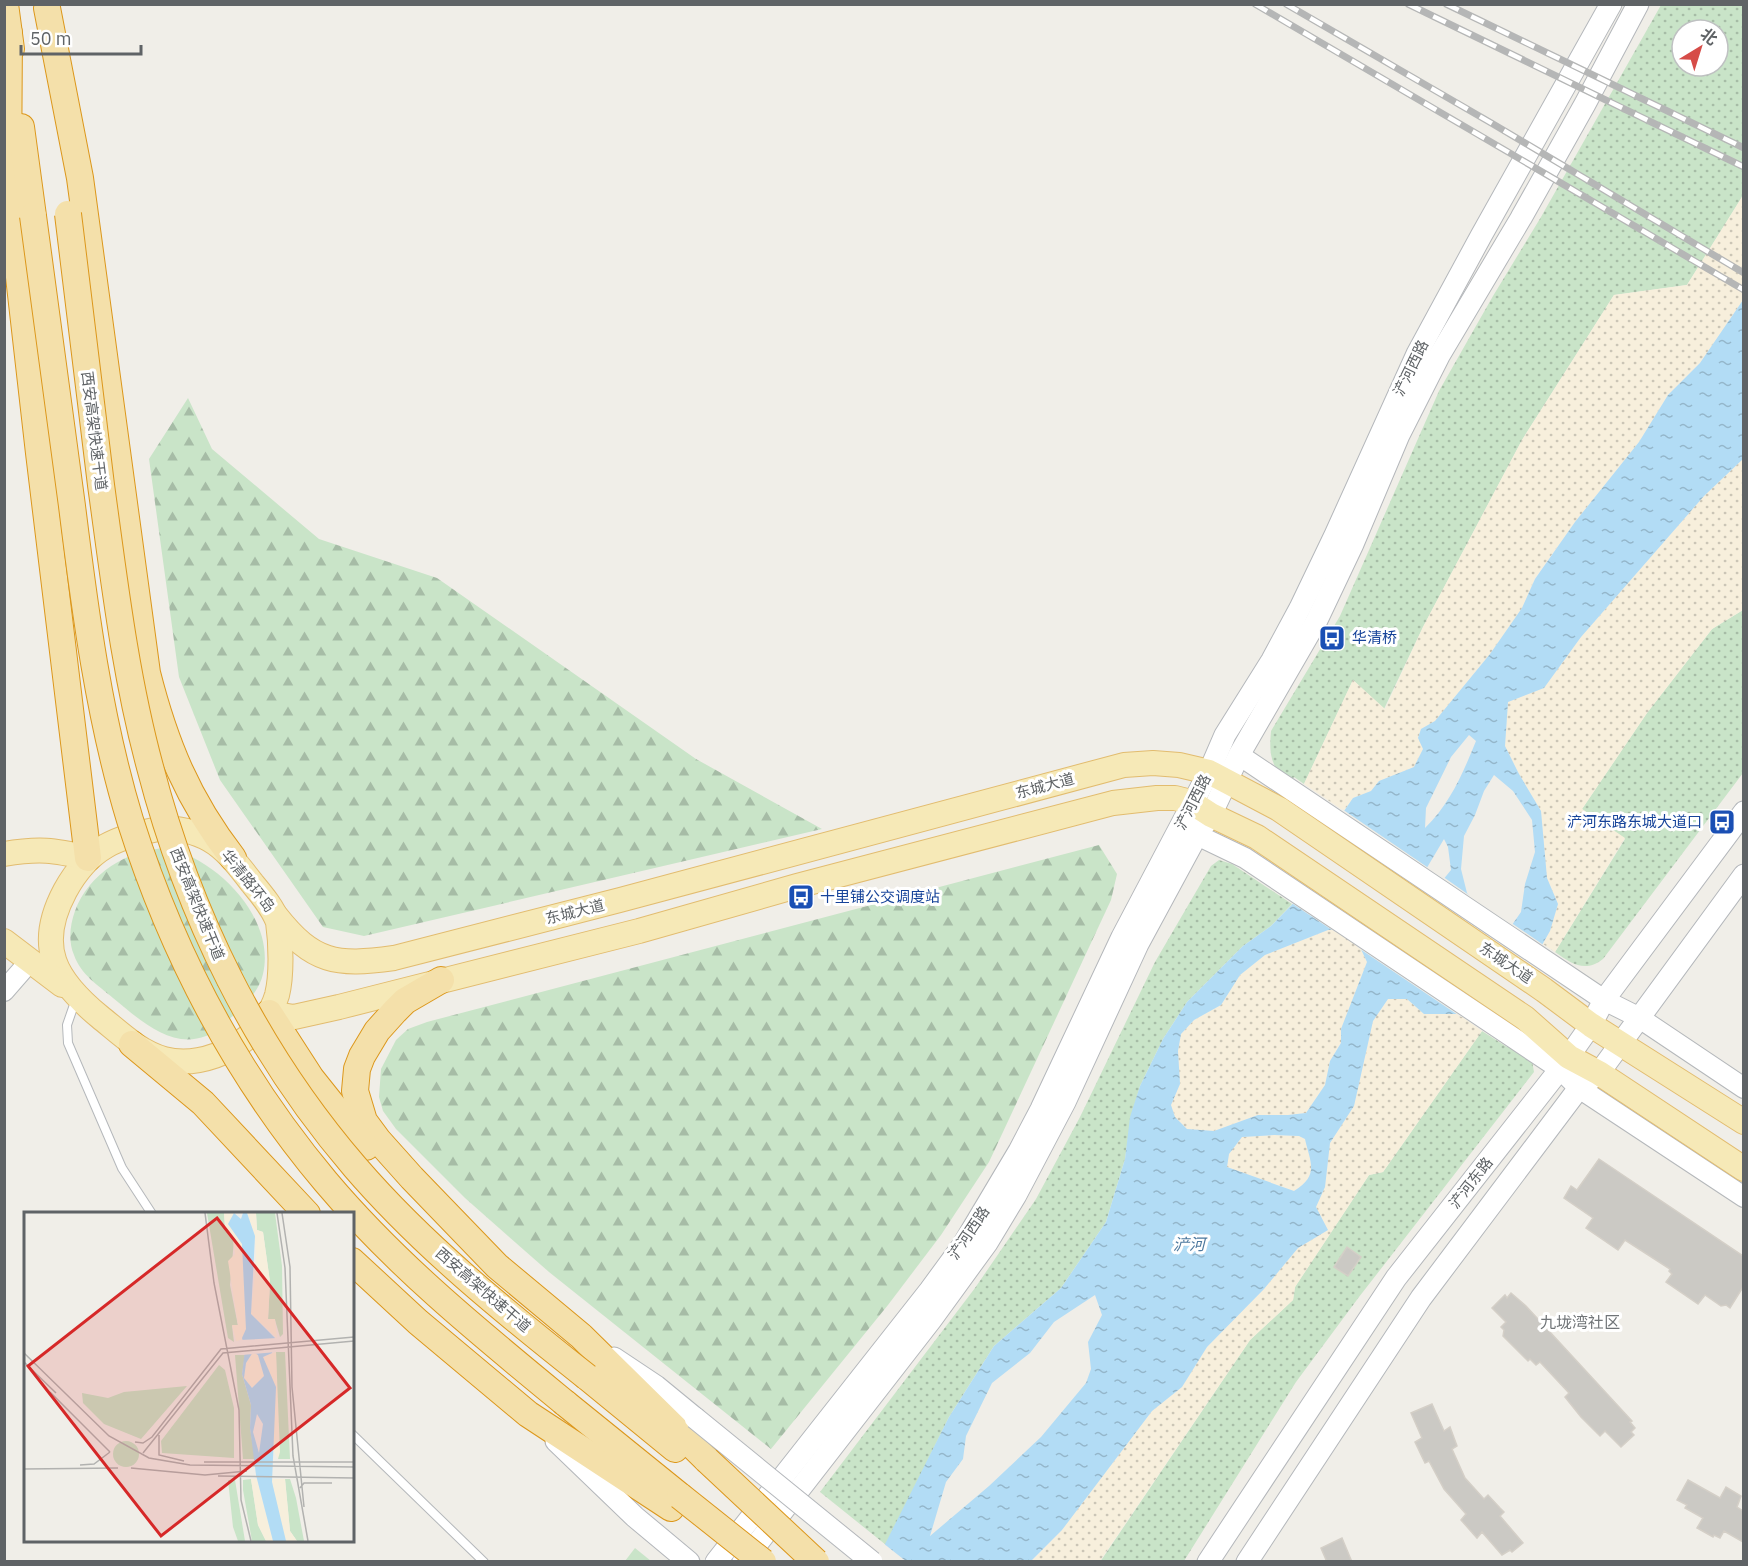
<svg xmlns="http://www.w3.org/2000/svg" width="1748" height="1566" font-family="'IBM Plex Sans','Noto Sans SC',sans-serif">
  <defs>
    <pattern id="grass-dots" width="8" height="8" patternUnits="userSpaceOnUse" patternTransform="scale(1.5)"><rect width="8" height="8" fill="#c9e4c8"/><path d="M2 2h.1M6 6h.1" fill="none" stroke="#a6bca6" stroke-width="1.8" stroke-linecap="round"/></pattern>
    <pattern id="forest-firs" width="22" height="20" patternUnits="userSpaceOnUse" patternTransform="scale(1.5)"><rect width="22" height="20" fill="#c9e4c8"/><path d="M5 1l3.5 6h-7zM16 11l3.5 6h-7z" fill="#a6bca6"/></pattern>
    <pattern id="sand-dots" width="8" height="8" patternUnits="userSpaceOnUse" patternTransform="scale(1.5)"><rect width="8" height="8" fill="#f7efdc"/><path d="M2 2h.1M6 6h.1" fill="none" stroke="#cbc5b6" stroke-width="1.8" stroke-linecap="round"/></pattern>
    <pattern id="water-ripples" width="26" height="14" patternUnits="userSpaceOnUse" patternTransform="scale(1.5)"><rect width="26" height="14" fill="#b2dcf5"/><path d="M2 4q2-2 4 0t4 0M15 11q2-2 4 0t4 0" fill="none" stroke="#94b6ca"/></pattern>
  </defs>
  <rect width="100%" height="100%" fill="#f0eee8"/>
  <g fill="url(#grass-dots)" fill-rule="evenodd">
    <path d="M1661,5H1743L1742,197L1687,285L1614,295L1522,440L1423,627L1384,709L1353,680L1304,784L1294,777L1290,783C1270,767 1269,754 1271,731L1340,616L1439,391L1493,296L1541,217ZM1682,30H1718V66H1682Z"/>
    <path d="M1743,610V773L1603,959C1585,973 1572,964 1555,952L1625,839L1582,809L1647,713L1712,629Z"/>
    <path d="M1219,860L1232,864L1292,904L1271,926L1243,946L1187,1002L1163,1039L1140,1086L1131,1117L1125,1159L1106,1222L1061,1288L994,1346L949,1417L886,1545L820,1492L975,1288L1036,1199L1080,1117L1155,962L1211,866Z"/>
    <path d="M1482,1031L1507,1047L1511,1043L1532,1061L1534,1072L1359,1297L1296,1382L1184,1561L1100,1562L1250,1340L1293,1300L1295,1287L1369,1175L1383,1172Z"/>
  </g>
  <g fill="url(#forest-firs)">
    <path d="M188,398L212,449L319,539L437,578L696,759L822,829L364,936L323,927L220,780L179,677L149,459Z"/>
    <path d="M1099,845L1117,874L1111,900L989,1162L941,1235L888,1305L771,1449L549,1272L465,1198L396,1129L383,1111L379,1097L381,1069L396,1040L408,1029L427,1022Z"/>
    <path d="M167,848C217,859 276,918 263,974C259,992 242,1009 228,1020C221,1026 214,1033 206,1036C170,1050 138,1018 113,998C98,985 81,975 74,955C68,941 70,925 75,911C89,873 127,850 167,848Z"/>
    <path d="M635,1548L651,1561H625Z"/>
  </g>
  <g fill="url(#sand-dots)">
    <path d="M1743,155V300L1700,363L1668,395L1639,442L1575,522L1535,578L1522,608L1490,654L1435,721L1421,729L1418,738L1423,749L1414,767L1379,781L1371,791L1353,798L1344,811L1304,784L1353,680L1385,709L1423,627L1522,440L1614,295L1687,285L1742,197Z"/>
    <path d="M1743,459V610L1712,629L1647,713L1582,809L1625,838L1555,952L1543,944L1550,931L1558,904L1547,878L1541,811L1519,774L1505,746L1508,702L1544,688L1581,637L1704,496Z"/>
    <path d="M1351,928L1367,962L1341,1029V1042L1330,1061L1325,1085L1306,1113L1288,1115H1258L1214,1131L1187,1129L1175,1117L1171,1105L1180,1084L1178,1051L1181,1034L1194,1020L1221,1005L1240,975L1265,955L1328,930Z"/>
    <path d="M1388,999H1407L1424,1014H1458L1482,1031L1383,1172L1369,1175L1295,1287L1293,1300L1250,1340L1100,1561L1031,1562L1062,1530L1152,1411L1182,1387L1207,1347L1264,1289L1298,1248L1328,1230L1316,1207L1325,1187L1330,1143L1354,1106L1373,1021Z"/>
    <path d="M1274,1135L1299,1136L1305,1139C1310,1162 1320,1175 1294,1191L1227,1167L1229,1154L1242,1137Z"/>
  </g>
  <path fill="url(#water-ripples)" fill-rule="evenodd" d="M1743,300V459L1704,496L1581,637L1544,688L1508,702L1505,746L1519,774L1541,811L1547,878L1558,904L1550,931L1538,952L1458,1014H1424L1407,999H1388L1373,1021L1354,1106L1330,1143L1325,1187L1316,1207L1328,1230L1298,1248L1264,1289L1207,1347L1182,1387L1152,1411L1062,1530L1031,1561L876,1562L949,1417L994,1346L1061,1288L1106,1222L1125,1159L1130,1117L1140,1086L1163,1039L1187,1002L1243,946L1271,926L1317,879L1336,845L1344,811L1353,798L1371,791L1379,781L1414,767L1423,749L1418,738L1421,729L1435,721L1490,654L1522,608L1535,579L1575,522L1639,442L1668,395L1700,363ZM1469,735L1476,741C1463,773 1450,804 1425,828L1426,808L1451,757ZM1494,775L1513,791L1532,820L1535,852L1525,884L1521,912L1507,932L1489,919L1467,893L1461,869L1464,836L1475,815L1484,791ZM1444,839L1448,847L1451,870L1438,886L1425,871ZM1351,928L1367,962L1341,1029V1043L1330,1061L1325,1085L1306,1113L1288,1115H1258L1214,1131L1187,1129L1175,1117L1171,1105L1180,1084L1178,1051L1181,1034L1194,1020L1221,1005L1240,975L1265,955L1328,930ZM1274,1135L1299,1136L1305,1139C1310,1162 1320,1175 1294,1191L1227,1167L1229,1154L1242,1137ZM1095,1295L1102,1315L1088,1342L1091,1369L1086,1383L1041,1437L989,1486L930,1536L946,1482L963,1459L966,1436L992,1383L1030,1353L1054,1322Z"/>
  <g fill="#f0eee8">
    <path d="M1342,809L1430,869L1429,871L1438,882L1442,876L1476,900L1491,917L1506,928L1510,922L1545,946L1503,995L1476,1014L1461,1017L1357,947L1349,931L1335,932L1290,902L1315,877L1333,844Z"/>
    <path d="M883,1543L907,1562L873,1561Z"/>
  </g>
  <g fill="#cbc9c4" stroke="#d4cfc7" stroke-width="1.5">
    <path d="M1599,1159L1743,1256V1287L1730,1308L1726,1305L1721,1306L1705,1295L1698,1304L1666,1282L1672,1274L1669,1271L1670,1269L1625,1240L1618,1250L1586,1228L1593,1218L1564,1198L1571,1186L1577,1190Z"/>
    <path d="M1347,1247L1361,1257L1348,1276L1334,1267Z"/>
    <path d="M1511,1293L1526,1306L1632,1421L1630,1422L1635,1428L1631,1432L1634,1435L1621,1447L1605,1431L1600,1436L1581,1417L1565,1397L1569,1393L1540,1362L1536,1365L1530,1359L1528,1361L1503,1336L1504,1330L1501,1327L1506,1322L1492,1308L1505,1295L1507,1298Z"/>
    <path d="M1432,1404L1444,1431L1450,1427L1457,1446L1452,1449L1465,1478L1484,1499L1488,1495L1500,1508L1504,1512L1500,1516L1523,1543L1512,1552L1510,1550L1502,1555L1482,1532L1477,1538L1461,1520L1466,1514L1444,1489L1429,1461L1425,1463L1415,1442L1422,1438L1411,1413Z"/>
    <path d="M1688,1480L1720,1498L1726,1487L1741,1496L1737,1507L1743,1511V1542L1724,1531L1720,1538L1714,1535L1713,1537L1697,1528L1703,1518L1685,1508L1687,1505L1677,1500Z"/>
    <path d="M1342,1538L1352,1562H1327L1321,1548Z"/>
  </g>
  <g fill="none" stroke-linecap="round" stroke-linejoin="round">
    <defs>
      <g id="service">
        <path d="M76,999L67,1025L68,1043L122,1168L152,1214"/>
        <path d="M352,1434L484,1562"/>
      </g>
      <g id="tertiary">
        <path d="M1239,755L1604,1000L1638,1017L1744,1088"/>
        <path d="M1197,835L1245,858L1560,1069L1579,1088L1744,1197"/>
        <path d="M4,991L31,960"/>
      </g>
      <g id="secondary">
        <path d="M614,1358L656,1386L695,1418"/>
        <path d="M556,1441L635,1517L689,1562"/>
        <path d="M716,1562L930,1290L963,1245L1019,1151L1041,1109L1122,937L1209,772L1225,735L1272,660L1300,608L1335,535L1417,354L1481,236L1611,4"/>
        <path d="M743,1562L931,1320L987,1243L1016,1195L1065,1102L1138,944L1197,835L1211,815L1239,755L1317,620L1353,544L1399,435L1439,356L1521,218L1585,104L1638,4"/>
        <path d="M1208,1562L1396,1278L1560,1069L1591,1025L1604,1000L1744,812"/>
        <path d="M1247,1562L1421,1298L1579,1088L1599,1073L1744,875"/>
      </g>
      <g id="primary">
        <path d="M165,828C210,830 226,849 252,883C262,895 273,908 278,922C281,943 282,975 277,995C265,1038 208,1071 164,1059C139,1052 120,1033 100,1017C55,980 35,947 65,891C89,847 117,836 165,828Z"/>
        <path d="M4,854C40,848 53,850 88,858"/>
        <path d="M276,916C313,963 336,966 394,958L620,900L1124,765L1153,763L1179,765L1209,772L1279,809L1544,990L1591,1025L1744,1122"/>
        <path d="M4,941L62,985"/>
        <path d="M269,1013L294,1017L339,1007L639,931L797,886L1113,803L1157,798H1175L1191,802L1211,815L1257,837L1525,1018L1569,1057L1599,1073L1744,1169"/>
      </g>
      <g id="trunk">
        <path d="M5,4L11,49"/>
        <path d="M47,8L80,178L147,673C165,744 188,800 233,858"/>
        <path d="M9,33L8,180L39,453L88,858"/>
        <path d="M21,127L33,216"/>
        <path d="M441,980L405,1001L395,1011L377,1031L362,1056L357,1069L355,1091L364,1121L378,1140L412,1178L497,1266L581,1336L707,1460"/>
        <path d="M269,1013L311,1078L366,1147"/>
        <path d="M132,1044L203,1103L307,1214"/>
        <path d="M352,1261L418,1322L528,1414L671,1508"/>
        <path d="M587,1377L675,1449"/>
        <path d="M565,1403L680,1496"/>
      </g>
    </defs>
    <use href="#service" stroke="#b5b8bb" stroke-width="10"/>
    <use href="#tertiary" stroke="#b5b8bb" stroke-width="22"/>
    <use href="#secondary" stroke="#b4b7bb" stroke-width="23"/>
    <use href="#primary" stroke="#e2bc6f" stroke-width="26"/>
    <use href="#trunk" stroke="#dc971b" stroke-width="28"/>
    <use href="#service" stroke="#fff" stroke-width="8"/>
    <use href="#tertiary" stroke="#fff" stroke-width="20"/>
    <use href="#secondary" stroke="#fff" stroke-width="21"/>
    <use href="#primary" stroke="#f6e9b7" stroke-width="24"/>
    <use href="#trunk" stroke="#f4e0aa" stroke-width="26"/>
    <defs>
      <g id="rail">
        <path d="M1255,4L1744,290"/>
        <path d="M1286,4L1493,124L1744,273"/>
        <path d="M1408,4L1744,167"/>
        <path d="M1446,4L1744,148"/>
      </g>
    </defs>
    <use href="#rail" stroke="#b5b6b6" stroke-width="7"/>
    <use href="#rail" stroke="#fff" stroke-width="4.5" stroke-dasharray="14" stroke-linecap="butt"/>
    <defs>
      <path id="secondary-bridge" d="M695,1418L872,1562"/>
      <g id="trunk-bridge">
        <path d="M68,214C79,304 90,395 101,485C114,579 125,675 150,767C188,914 256,1052 355,1167C423,1246 505,1312 587,1377"/>
        <path d="M33,216C46,313 59,409 72,506C85,611 99,718 130,820C172,953 236,1075 326,1182C396,1265 481,1334 565,1403"/>
        <path d="M707,1460L816,1562"/>
        <path d="M680,1496L763,1562"/>
      </g>
    </defs>
    <use href="#secondary-bridge" stroke="#b4b7bb" stroke-width="23" stroke-linecap="butt"/>
    <use href="#trunk-bridge" stroke="#dc971b" stroke-width="28" stroke-linecap="butt"/>
    <use href="#secondary-bridge" stroke="#fff" stroke-width="21"/>
    <use href="#trunk-bridge" stroke="#f4e0aa" stroke-width="26"/>
  </g>
  <defs>
    <symbol id="bus-square" viewBox="-11 -11 22 22"><rect x="-9" y="-9" width="18" height="18" rx="4" fill="#1a4fb4" stroke="#fff"/><path d="M-5-6H5V4H4V6H2V4H-2V6H-4V4H-5ZM-3.5-4V0h7V-4ZM-3.5 1.2v1.5H-2V1.2ZM2 1.2v1.5H3.5V1.2Z" fill="#fff"/></symbol>
  </defs>
  <g fill-rule="evenodd">
    <use href="#bus-square" x="1317" y="623" width="30" height="30"/>
    <use href="#bus-square" x="1707" y="807" width="30" height="30"/>
    <use href="#bus-square" x="786" y="882" width="30" height="30"/>
  </g>
  <g text-anchor="middle" stroke-width="6" stroke-linejoin="round" paint-order="stroke">
    <g font-size="15" fill="#5f6366" stroke="#fff">
      <text transform="translate(1411 368) rotate(-64)" y="5">浐河西路</text>
      <text transform="translate(94 431) rotate(83)" y="5">西安高架快速干道</text>
      <text transform="translate(1045 786) rotate(-15)" y="5">东城大道</text>
      <text transform="translate(1193 802) rotate(-63)" y="5">浐河西路</text>
      <text transform="translate(248 881) rotate(51)" y="5">华清路环岛</text>
      <text transform="translate(197 904) rotate(68)" y="5">西安高架快速干道</text>
      <text transform="translate(575 912) rotate(-14)" y="5">东城大道</text>
      <text transform="translate(1506 963) rotate(34)" y="5">东城大道</text>
      <text transform="translate(1471 1183) rotate(-52)" y="5">浐河东路</text>
      <text transform="translate(969 1233) rotate(-56)" y="5">浐河西路</text>
      <text transform="translate(483 1290) rotate(41)" y="5">西安高架快速干道</text>
    </g>
    <g font-size="15" fill="#164399" stroke="#fff" text-anchor="start">
      <text x="1352" y="643">华清桥</text>
      <text x="1702" y="827" text-anchor="end">浐河东路东城大道口</text>
      <text x="820" y="902">十里铺公交调度站</text>
    </g>
    <g font-size="16" font-style="italic" fill="#4c789e" stroke="#fff">
      <text x="1189" y="1250">浐河</text>
    </g>
    <g font-size="16" fill="#717578" stroke="#fff">
      <text x="1580" y="1328">九垅湾社区</text>
    </g>
  </g>
  <g transform="translate(24 1212)">
    <rect width="330" height="330" fill="#f0eee8"/>
    <path d="M183,1H200L201,15L210,28L206,73L214,114H208L210,130L204,126ZM232,1H251L258,54L259,122L256,125L251,108H244L246,70L239,20L233,18ZM252,140H261L266,247H254ZM211,143H221L218,162L227,193L226,216L231,247H219ZM227,267L234,313L242,329H228L219,278V268ZM261,267H266L272,286L280,329H273L266,319Z" fill="#c9e4c8"/>
    <path d="M195,153L201,158L210,196V246L138,241L137,229ZM163,174L117,227L80,212L59,191L58,181L84,186L100,180ZM89 242a13 13 0 1 1 26 0a13 13 0 1 1-26 0ZM204,268H211L221,329H214L209,315Z" fill="#c9e4c8"/>
    <path d="M200,1H210L207,10L218,32L222,117L218,128L212,129L208,113H214L204,49L211,42L209,28L201,16ZM223,1H232L233,18L239,20L246,70L244,107H251L253,126L227,102L232,51L231,24ZM229,140L234,143L240,164L228,176L220,166L222,151ZM252,140L256,240L254,247L248,236L251,179L239,145ZM227,267H233L249,329H242L234,313ZM248,267H261L266,319L273,329H262L254,306Z" fill="#f7efdc"/>
    <path d="M210,1L217,7L219,1H223L231,24L227,102L251,126L248,141L239,145L252,175L248,270L262,329H249L232,263L226,216L227,193L218,162L221,138L218,126L222,117L218,32L204,12ZM229,140L234,143L240,164L228,176L220,166L222,151ZM233,202L239,212L235,241L229,220Z" fill="#b2dcf5" fill-rule="evenodd"/>
    <path d="M254,126L252,140L218,143L215,128Z" fill="#f0eee8"/>
    <path fill="none" stroke="#b2b2b0" stroke-width="1.5" d="M181,1L190,71L215,198L217,288L227,329M253,1L261,56L269,244L284,329M258,1L266,55L268,175L280,295M0,141L85,224L125,246L166,253L330,255M0,150L32,181M26,180L86,240M135,223V243L160,249M111,230L119,231L128,225L197,137L330,125M119,241L199,141L330,129M180,250H330M56,253L70,252L86,240M107,256L181,263L223,259M0,257L94,256M194,264L330,266M276,276L280,271H308"/>
    <path fill="#d62828" fill-opacity="0.15" stroke="#d62828" stroke-width="3" d="M193,6L326,176L137,324L4,154Z"/>
    <rect width="330" height="330" fill="none" stroke="#5f6366" stroke-width="3"/>
  </g>
  <rect width="1748" height="1566" fill="none" stroke="#5f6366" stroke-width="12"/>
  <g transform="translate(1700 48) rotate(38)"><circle r="28" fill="#ffffff" stroke="#bfc1c2" stroke-width="1.5"/>
  <path d="M0-4.5L10 22L0 15L-10 22Z" fill="#d64c48"/>
  <text y="-9" font-size="16" font-weight="bold" text-anchor="middle" fill="#5f6366">北</text>
  </g>
  <path d="M21 45v9h120v-9" fill="none" stroke="#5f6366" stroke-width="3"/>
  <text x="30" y="45" font-size="18" fill="#5f6366" stroke="#ffffff" stroke-width="4.5" paint-order="stroke">50 m</text>
</svg>
